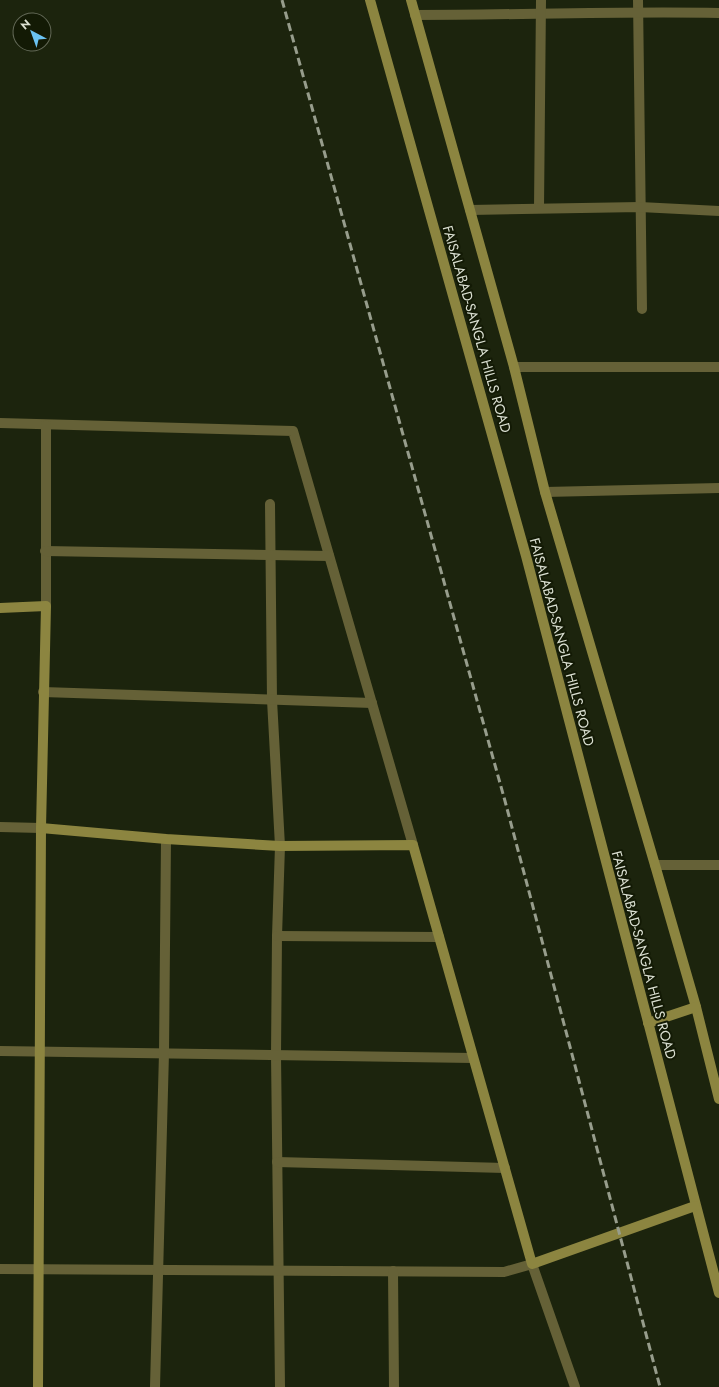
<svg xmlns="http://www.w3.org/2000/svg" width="719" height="1387" font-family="Jost,sans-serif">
  <rect width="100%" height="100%" fill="#1c240d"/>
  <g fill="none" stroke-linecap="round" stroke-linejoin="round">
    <g stroke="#656137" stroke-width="10">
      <path d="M638,0L642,309"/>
      <path d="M415,15C516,15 618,11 719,13"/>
      <path d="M539,208L541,0"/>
      <path d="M470,210L640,207L719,211"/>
      <path d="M514,367H719"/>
      <path d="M0,423L293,431L413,845"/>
      <path d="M46,425V606"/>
      <path d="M545,492L719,488"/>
      <path d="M270,504L272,700L280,846L277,936L276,1055L280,1387"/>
      <path d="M45,551L329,556"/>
      <path d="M43,692L372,703"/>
      <path d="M0,827L41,828"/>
      <path d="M655,865H719"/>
      <path d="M277,936L439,937"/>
      <path d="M0,1051L473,1058"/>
      <path d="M277,1162L505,1168"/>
      <path d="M0,1269L504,1272L532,1264L575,1387"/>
      <path d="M393,1271L394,1387"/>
      <path d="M155,1387L164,1053L166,839"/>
    </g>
    <g stroke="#8c8540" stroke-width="10">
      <path d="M370,0L526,556L719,1293"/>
      <path d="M411,0L514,367L545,492L655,865L696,1007L719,1099"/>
      <path d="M0,608L46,606L41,828L38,1387"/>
      <path d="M41,828L166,839L280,846L413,845L532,1264L695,1206"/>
      <path d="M648,1023L696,1007"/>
    </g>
    <path stroke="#979d8c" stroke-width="3" stroke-dasharray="8 4" stroke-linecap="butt" d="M282,0L505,801L660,1387"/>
  </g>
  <g text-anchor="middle" stroke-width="4" stroke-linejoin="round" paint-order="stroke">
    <g font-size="14" fill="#dadfd1" stroke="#131a05">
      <text transform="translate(477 329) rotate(74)" y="5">FAISALABAD-SANGLA HILLS ROAD</text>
      <text transform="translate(562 642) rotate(75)" y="5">FAISALABAD-SANGLA HILLS ROAD</text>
      <text transform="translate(644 955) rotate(75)" y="5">FAISALABAD-SANGLA HILLS ROAD</text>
    </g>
  </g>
  <g transform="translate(32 32) rotate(319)"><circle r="19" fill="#131a05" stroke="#636957"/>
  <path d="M0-3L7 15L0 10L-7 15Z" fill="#6bc3f2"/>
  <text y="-6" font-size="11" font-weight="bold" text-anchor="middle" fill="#dadfd1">N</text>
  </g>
</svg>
